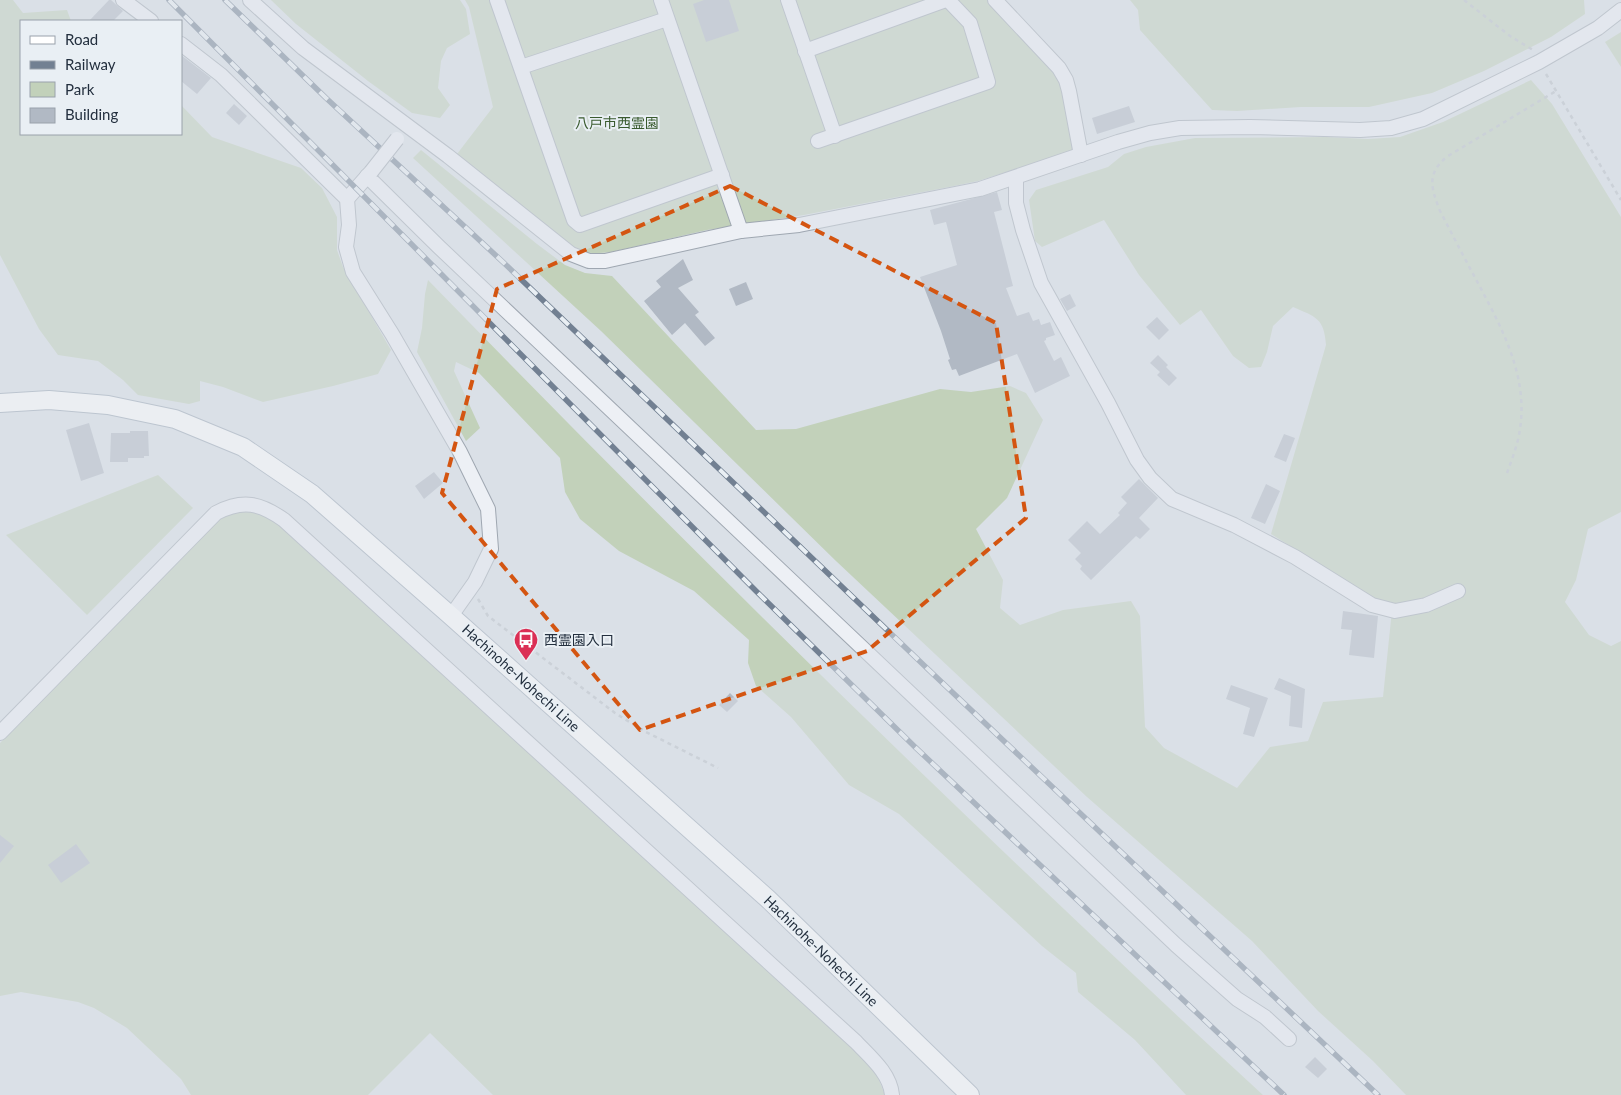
<svg xmlns="http://www.w3.org/2000/svg" width="1621" height="1095" font-family="Lato,'Noto Sans JP',sans-serif">
  <rect width="100%" height="100%" fill="#dae0e7"/>
  <g fill="#c2d1ba">
    <path d="M0,0H13L23,13L67,10L71,21H21V134H181V105L212,137L301,168L322,188L337,217V250L343,267L391,350L378,374L333,386L263,402L223,387L200,381V401L189,404L138,395L123,380L98,361L58,355L39,329L0,255Z"/>
    <path d="M271,0H460L466,9L470,34L447,48L441,61L438,88L450,105L440,118L412,113L368,81L296,24Z"/>
    <path d="M465,0H987L1058,75L1064,84L1075,150L978,181L949,187L804,215L707,230L611,252C593,254 584,254 569,245L457,154L493,107L469,7Z"/>
    <path d="M1130,0H1584L1585,14L1551,37L1484,71L1432,93L1369,107H1301L1237,111L1212,110L1140,30L1138,10Z"/>
    <path d="M1621,32V67L1605,42Z"/>
    <path d="M1531,80L1552,104L1621,217V512L1588,529L1576,580L1565,602L1589,635L1611,646L1621,641V1095H1406L1373,1061L1318,1011L1252,941L1087,797L836,561L601,331L413,158L421,150L537,244L565,265L585,273L612,276L756,430L796,429L940,389L971,392L1010,386L1026,393L1043,420L1007,498L976,529L1003,580L1000,608L1020,625L1063,610L1131,601L1140,616L1145,727L1164,748L1237,788L1270,747L1308,741L1323,702L1383,697L1392,610L1271,534L1326,345C1324,318 1316,317 1293,307L1273,326L1267,352L1261,367L1249,368L1233,356L1201,310L1180,325L1139,275L1104,220L1042,247L1035,241L1029,200L1036,190L1108,167L1124,154L1146,147L1195,138L1326,137L1368,139L1400,137L1443,122Z"/>
    <path d="M428,280C699,559 977,832 1263,1095H1186L1135,1040L1078,992L1076,973L1042,946L899,814L849,785L791,717L756,686L748,663L749,640L694,591L619,551L580,519L565,492L560,458L479,373L456,362L454,371L480,428L466,441L417,352L422,328L425,294Z"/>
    <path d="M158,475L193,508L87,615L6,535Z"/>
    <path d="M241,510L256,512L279,524L864,1058L875,1070L885,1095H493L430,1033L368,1095H191L181,1079L127,1028L94,1008L78,1002L21,992L0,996V743L214,522L226,514Z"/>
  </g>
  <g fill="#b1b9c4">
    <path d="M109,0H111L123,11L113,21H89Z"/>
    <path d="M704,0H729L739,31L706,42L693,4Z"/>
    <path d="M181,55L211,78L197,94L181,81Z"/>
    <path d="M234,104L247,116L239,125L226,113Z"/>
    <path d="M1129,106L1135,122L1097,134L1092,118Z"/>
    <path d="M997,192L1002,210L994,212L1013,286L1006,288L1017,316L1029,312L1033,321L1039,319L1041,325L1050,322L1055,335L1046,338V340L1044,341L1054,361L1061,357L1070,376L1035,393L1017,354L959,376L956,369L952,370L948,360L950,359L941,331L920,277L957,265L946,222L934,225L930,210Z"/>
    <path d="M683,259L693,280L678,288L699,312L695,315L715,338L705,346L685,323L672,335L644,301L661,287L656,281Z"/>
    <path d="M746,282L753,299L736,306L729,289Z"/>
    <path d="M1070,294L1076,306L1067,311L1060,299Z"/>
    <path d="M1157,317L1169,330L1159,340L1146,327Z"/>
    <path d="M1158,355L1168,365L1166,367L1177,378L1169,386L1157,375L1160,372L1150,363Z"/>
    <path d="M89,423L104,473L81,481L66,430Z"/>
    <path d="M130,431H148L149,456H144V458H128V462H110L111,433H130Z"/>
    <path d="M1284,434L1295,438L1286,462L1274,457Z"/>
    <path d="M434,472L443,483L424,499L415,486Z"/>
    <path d="M1139,479L1158,498L1139,518L1150,529L1140,539L1136,536L1091,580L1080,569L1082,566L1075,559L1081,553L1068,540L1087,521L1100,534L1120,515L1118,513L1127,503L1121,497Z"/>
    <path d="M1266,484L1280,491L1265,524L1251,518Z"/>
    <path d="M1343,611L1378,616L1374,658L1349,655L1352,630L1341,629Z"/>
    <path d="M1279,678L1305,689L1302,728L1289,726L1291,696L1274,689Z"/>
    <path d="M1231,685L1268,698L1254,737L1243,734L1250,708L1226,699Z"/>
    <path d="M730,693L738,701L727,712L719,705Z"/>
    <path d="M0,835L14,846L0,863Z"/>
    <path d="M76,844L90,863L61,883L48,865Z"/>
    <path d="M1315,1057L1327,1069L1318,1078L1305,1067Z"/>
  </g>
  <g fill="none" stroke-linecap="round" stroke-linejoin="round">
    <defs>
      <g id="minor">
        <path d="M123,0L151,21"/>
        <path d="M250,0L303,48L448,156L571,254L589,261H605L741,231L799,225L980,189L1118,142L1150,133L1180,128L1250,127L1360,130L1391,128L1423,119L1539,62L1598,28L1621,10"/>
        <path d="M497,0L574,220L580,225L722,175"/>
        <path d="M661,0L741,231"/>
        <path d="M788,0L835,136"/>
        <path d="M995,0L1059,68L1066,80L1069,91L1081,155"/>
        <path d="M181,44L221,75L347,199L349,225L346,247L353,272L392,334L460,452L488,509L491,549L475,582L451,616"/>
        <path d="M805,51L946,0"/>
        <path d="M521,67L667,19"/>
        <path d="M818,141L988,82L970,23L948,0"/>
        <path d="M367,176L439,247L1176,945L1237,999L1265,1017L1289,1039"/>
        <path d="M1016,178V203L1023,230L1041,283L1108,403L1137,460L1150,478L1172,499L1234,525L1295,557L1372,605L1395,611L1426,605L1458,591"/>
        <path d="M347,199L371,172"/>
        <path d="M0,733L216,513C243,499 260,503 284,520L856,1042C870,1057 890,1073 892,1095"/>
      </g>
      <path id="major" d="M0,403L49,400L108,405L175,419L243,447L312,494L451,616L768,899L970,1095"/>
    </defs>
    <use href="#minor" stroke="#9fa7b1" stroke-width="16"/>
    <use href="#major" stroke="#98a5b3" stroke-width="20"/>
    <g stroke="#b8bec5" stroke-width="2.5" stroke-dasharray="4 4" stroke-linecap="butt">
      <path d="M1464,0L1510,36L1533,50"/>
      <path d="M1546,74L1621,200"/>
      <path d="M1507,473C1512,459 1518,444 1520,429C1528,377 1503,330 1479,285C1466,261 1453,236 1440,211C1431,188 1426,173 1448,156L1556,91"/>
      <path d="M478,599L488,616L615,713L644,731L718,768"/>
    </g>
    <use href="#minor" stroke="#edf0f5" stroke-width="14"/>
    <use href="#major" stroke="#fff" stroke-width="18"/>
    <defs>
      <g id="rail">
        <path d="M169,0L756,591L915,747L1284,1095"/>
        <path d="M225,0L326,98L504,263L932,673L1378,1095"/>
      </g>
    </defs>
    <use href="#rail" stroke="#728092" stroke-width="5.5"/>
    <use href="#rail" stroke="#e9eff4" stroke-width="4" stroke-dasharray="11" stroke-linecap="butt"/>
    <defs>
      <path id="minor-bridge" d="M371,172L397,139"/>
    </defs>
    <use href="#minor-bridge" stroke="#9fa7b1" stroke-width="16" stroke-linecap="butt"/>
    <use href="#minor-bridge" stroke="#edf0f5" stroke-width="14"/>
  </g>
  <path d="M0 0H1621V1095H0ZM730,186L996,323L1026,518L867,651L640,730L442,493L497,289Z" fill="#dae0e7" fill-opacity=".55" fill-rule="evenodd"/>
  <path fill="none" stroke="#d45511" stroke-width="4" stroke-dasharray="10 6" stroke-linejoin="round" d="M730,186L996,323L1026,518L867,651L640,730L442,493L497,289Z"/>
  <defs>
    <symbol id="bus-pin" viewBox="-11 -11 22 30"><path d="M0 17L-7.5 6A9.5 9.5 0 1 1 7.5 6Z" fill="#db2f55" stroke="#e9eff4"/><path d="M-5-6H5V4H4V6H2V4H-2V6H-4V4H-5ZM-3.5-4V0h7V-4ZM-3.5 1.2v1.5H-2V1.2ZM2 1.2v1.5H3.5V1.2Z" fill="#fff"/></symbol>
  </defs>
  <g fill-rule="evenodd">
    <use href="#bus-pin" x="512" y="626" width="28" height="38"/>
  </g>
  <g text-anchor="middle" stroke-width="4" stroke-linejoin="round" paint-order="stroke">
    <g font-size="14" fill="#3a5b2f" stroke="#e9eff4">
      <text x="617" y="128">八戸市西霊園</text>
    </g>
    <g font-size="14" fill="#232f3e" stroke="#e9eff4" text-anchor="start">
      <text x="544" y="645">西霊園入口</text>
    </g>
    <g font-size="14" fill="#232f3e" stroke="#e9eff4">
      <text transform="translate(521 678) rotate(42)" y="5">Hachinohe-Nohechi Line</text>
      <text transform="translate(821 951) rotate(44)" y="5">Hachinohe-Nohechi Line</text>
    </g>
  </g>
  <rect x="20" y="20" width="162" height="115" fill="#e9eff4" stroke="#9aa2ab"/>
  <rect x="30" y="36" width="25" height="8" fill="#ffffff" stroke="#9aa2ab"/>
  <text x="65" y="45" font-size="15" fill="#232f3e">Road</text>
  <rect x="30" y="61" width="25" height="8" fill="#728092" stroke="#9aa2ab"/>
  <text x="65" y="70" font-size="15" fill="#232f3e">Railway</text>
  <rect x="30" y="82" width="25" height="15" fill="#c2d1ba" stroke="#9aa2ab"/>
  <text x="65" y="95" font-size="15" fill="#232f3e">Park</text>
  <rect x="30" y="108" width="25" height="15" fill="#b1b9c4" stroke="#9aa2ab"/>
  <text x="65" y="120" font-size="15" fill="#232f3e">Building</text>
</svg>
